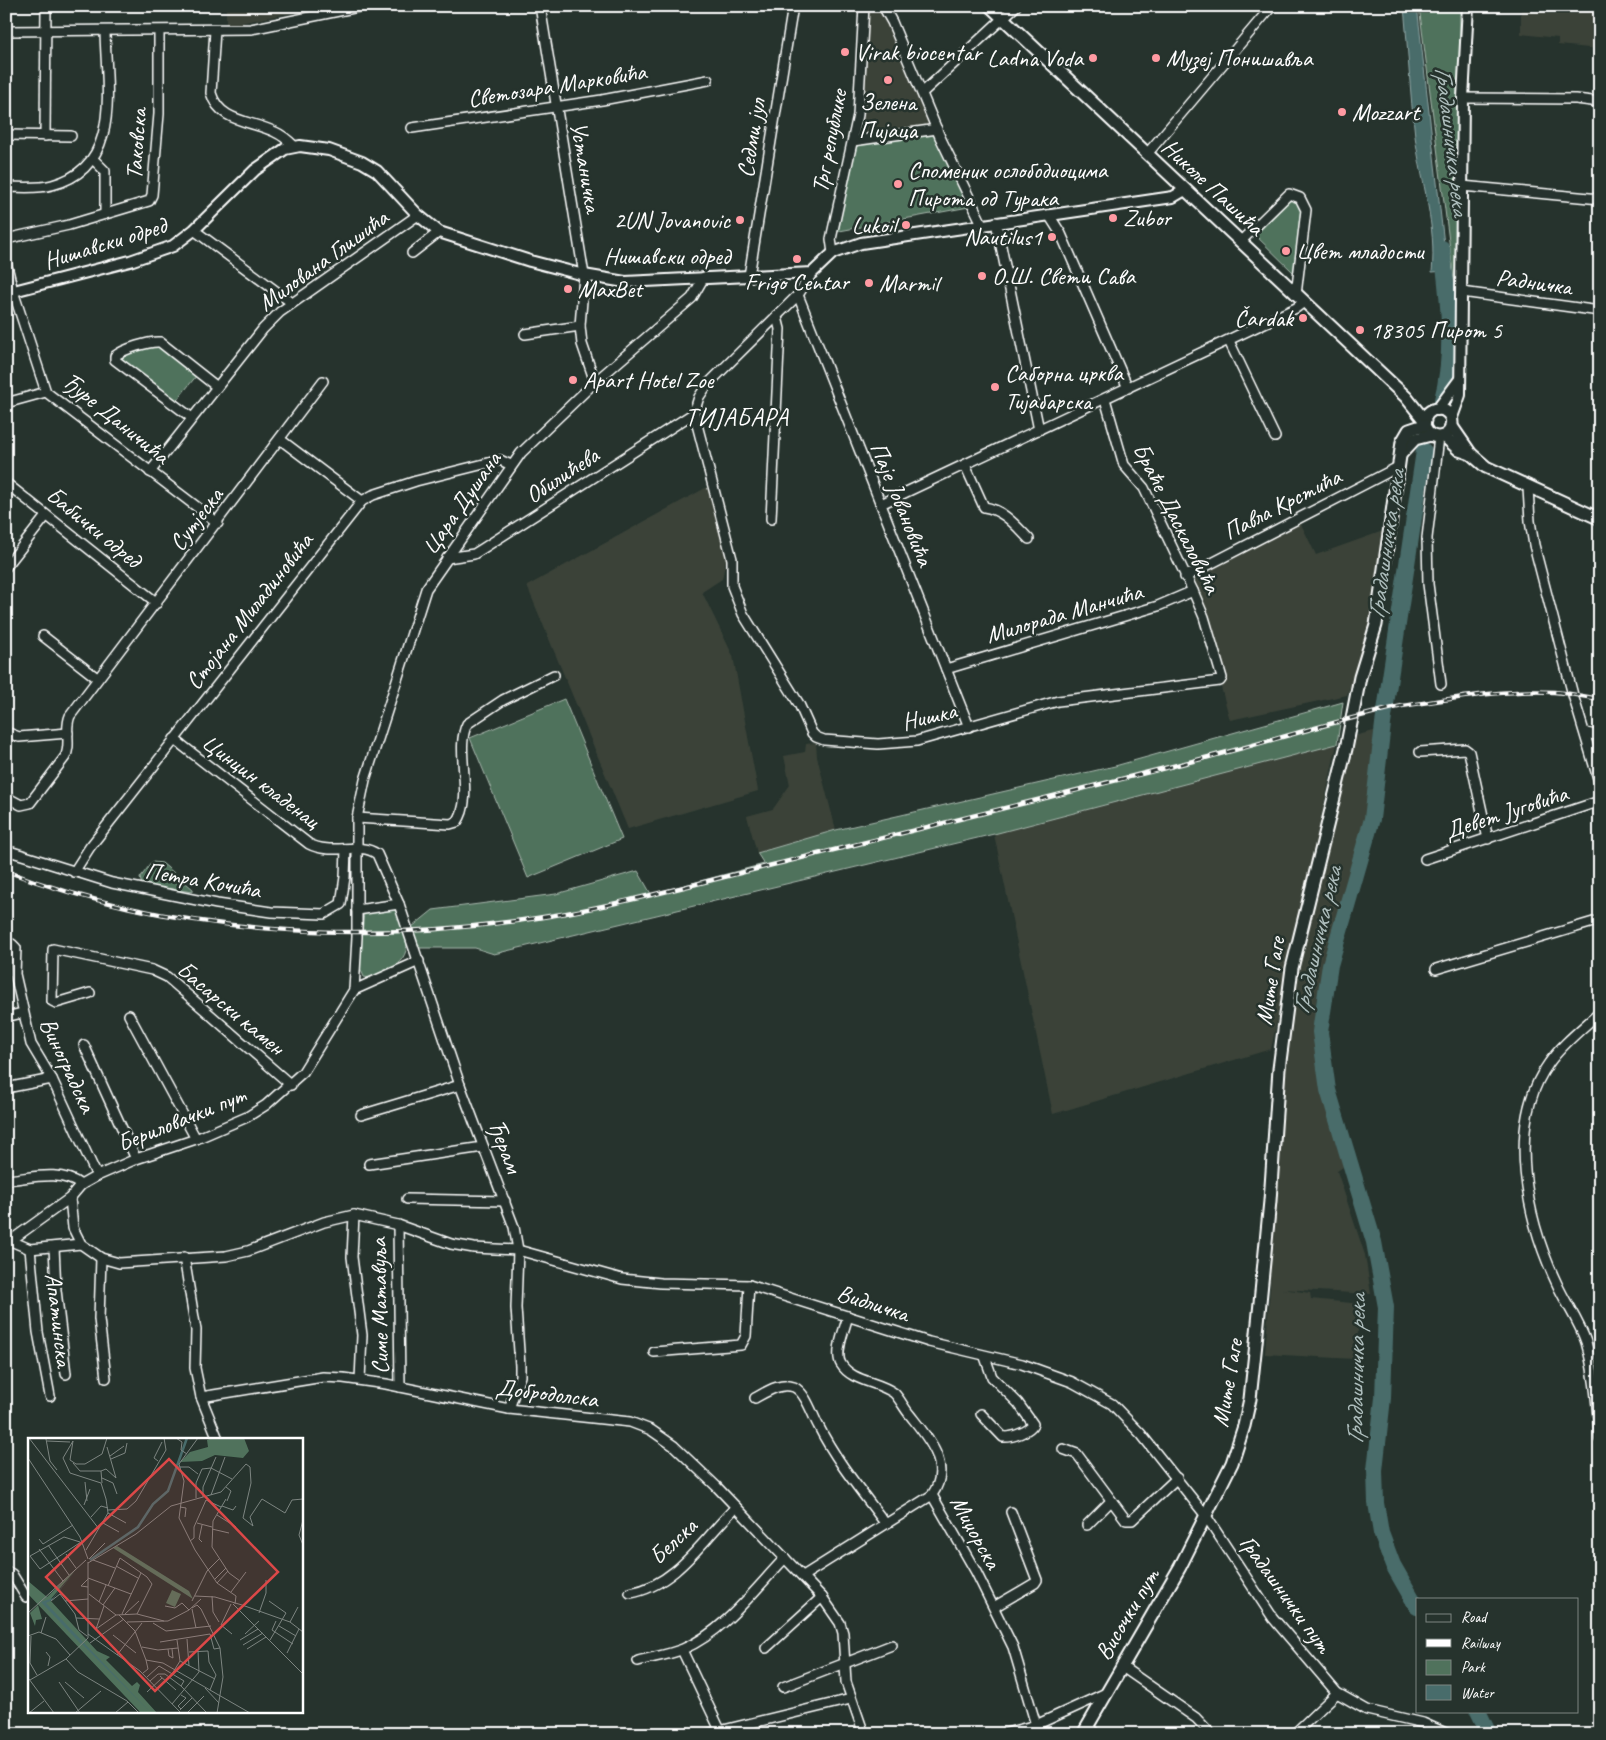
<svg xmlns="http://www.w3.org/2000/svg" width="1606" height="1740" font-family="Caveat,sans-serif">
  <rect width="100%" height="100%" fill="#26332d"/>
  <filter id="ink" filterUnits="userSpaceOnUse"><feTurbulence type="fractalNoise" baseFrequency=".02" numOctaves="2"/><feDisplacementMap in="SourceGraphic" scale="10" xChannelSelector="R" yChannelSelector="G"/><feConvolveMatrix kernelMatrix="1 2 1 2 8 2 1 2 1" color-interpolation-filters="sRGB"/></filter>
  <g filter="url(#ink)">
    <g fill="#3b4339">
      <path d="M226,6H326L226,26Z"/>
      <path d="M866,6H881L941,133L855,143Z"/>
      <path d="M1521,6H1600V49L1558,45V38L1521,34Z"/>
      <path d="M709,486L727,555L722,579L702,592L733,656L758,791L628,829L527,586Z"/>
      <path d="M1300,522L1316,555L1383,531L1376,618L1347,695L1230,720L1191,578Z"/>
      <path d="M1374,731L1368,806L1360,843L1328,943L1315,1007L1316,1053L1329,1114L1346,1165L1337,1171L1365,1255L1371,1294L1282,1289L1310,1293L1311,1299L1361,1304L1355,1359L1265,1354L1270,1288L1272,1166L1283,1036L1327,834L1354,736Z"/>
      <path d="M816,743L817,757L836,830L757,853L747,816L773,809L790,785L784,756L805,752L806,744Z"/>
      <path d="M1337,744L1271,1049L1053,1114L994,834Z"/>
    </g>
    <g fill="#50725c" stroke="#a8b8ae">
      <path d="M1419,6H1460L1457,304Z"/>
      <path d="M941,133L974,206L834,232L855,143Z"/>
      <path d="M1289,195L1303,204L1297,276L1252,232Z"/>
      <path d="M157,344L197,375L173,405L111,354Z"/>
      <path d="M564,699L622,839L528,878L470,738Z"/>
      <path d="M1343,702L1337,744L994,834L494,954L475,948H419L412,927L433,910L556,894L638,871L651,894L764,864L757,853L836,830L1115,766Z"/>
      <path d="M152,862L162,863L193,889V892L142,885L140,878Z"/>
      <path d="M394,907C407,931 418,956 386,971C379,974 372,979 364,977L359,966L364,912Z"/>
    </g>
    <path fill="#486c6b" stroke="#91a7a6" d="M1404,6H1417L1447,271L1432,272C1437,226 1421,181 1415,136C1410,93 1408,49 1404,6Z"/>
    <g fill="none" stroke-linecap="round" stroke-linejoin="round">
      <g stroke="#486c6b" stroke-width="16">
        <path d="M1442,400C1455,349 1448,300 1442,248"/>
        <path d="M1417,1607L1393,1565L1381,1533L1376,1503L1375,1470L1383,1398L1386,1307L1374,1242L1328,1090L1320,1032L1330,965L1372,819L1383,724L1424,451"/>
        <path d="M1478,1711L1489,1734"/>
      </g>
      <defs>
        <g id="minor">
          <path d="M540,6L584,275L580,326L582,344L595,382"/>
          <path d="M883,6L892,22L940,137L982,224"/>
          <path d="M215,30L211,93C220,123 251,120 275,132C282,135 288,140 294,146"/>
          <path d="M6,31L251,29L363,6"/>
          <path d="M922,93L1016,6"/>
          <path d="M1463,98L1576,99L1600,102"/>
          <path d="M412,128L602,100L708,80"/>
          <path d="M6,135L71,136"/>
          <path d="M45,136L46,6"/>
          <path d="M853,141L937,129"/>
          <path d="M1147,154L1272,6"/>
          <path d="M93,159L105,171V214"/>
          <path d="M1462,186L1600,199"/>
          <path d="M6,187C21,187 37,189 52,185C123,167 106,87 105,32"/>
          <path d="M1049,215L1061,234L1128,388"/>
          <path d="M996,222L1039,430"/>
          <path d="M194,230L292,303"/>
          <path d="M6,239L69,225L149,201L152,195L159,114V31"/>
          <path d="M1240,242L1289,194L1300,198L1306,210L1296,295"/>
          <path d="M412,253L439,232"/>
          <path d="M833,253L831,239L858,115L864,6"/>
          <path d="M6,262L13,291L46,392L218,523"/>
          <path d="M749,276L793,6"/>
          <path d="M1462,292L1600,311"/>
          <path d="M798,295L969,727"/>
          <path d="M525,334L580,326"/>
          <path d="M1229,341L1275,437"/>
          <path d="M6,403L46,392"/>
          <path d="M694,413L732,559V586L743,614L799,704L812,733L816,737L824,740L878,744L917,741L1058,701L1220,681L1222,678L1204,617L1193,591L1144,488L1124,465L1105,399"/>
          <path d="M192,418L115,360V356C124,349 149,341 160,342L217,387"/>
          <path d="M1439,437L1427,538L1428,584L1441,684"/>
          <path d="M281,440L362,501"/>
          <path d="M965,465L984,507C1004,510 1016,526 1029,539"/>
          <path d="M150,472L263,329L280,312L418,215"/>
          <path d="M6,483L157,603"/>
          <path d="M1528,488L1530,521L1534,545L1573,695L1600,785"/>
          <path d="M881,504L1296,308L1304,302"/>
          <path d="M771,519L780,329L777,317"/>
          <path d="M447,558L474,554L482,549L694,413L699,397L707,385L798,295L812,273"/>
          <path d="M6,567L46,516"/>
          <path d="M1185,577L1398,467"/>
          <path d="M43,636L97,678"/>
          <path d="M946,669L1158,606L1193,591"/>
          <path d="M6,732L19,737L68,733"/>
          <path d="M1586,733L1600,736"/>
          <path d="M174,739L309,844C332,856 359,841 377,854L399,904L357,910"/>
          <path d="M1420,752L1465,749L1469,752L1488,839"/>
          <path d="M6,797L21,805L30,803L65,757C72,745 64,729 70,716L323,381"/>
          <path d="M357,818L450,824L457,822C475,797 454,750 467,724L503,700L554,675"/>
          <path d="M6,850L112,883L217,904L271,912L324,914L341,904L345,877L346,849"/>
          <path d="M1425,859L1600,801"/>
          <path d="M74,872L90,847L362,501L373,495L416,481L500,460L511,465"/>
          <path d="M399,904L460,1085L514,1227L518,1250L516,1308L520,1366V1376L509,1409"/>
          <path d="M6,944H12L16,948L15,974L31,1044L52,1079L97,1176"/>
          <path d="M1436,969L1600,920"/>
          <path d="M354,990L357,937V818L365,780L426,589L521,453L595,382L692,298L704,277"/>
          <path d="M90,993L56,1003L52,1001L53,949L152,970L167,977L291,1085"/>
          <path d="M1600,1012C1583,1028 1562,1044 1549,1063C1505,1124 1527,1221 1557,1284C1566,1304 1579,1321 1586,1342C1595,1373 1597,1407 1600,1439"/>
          <path d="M129,1015L196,1139"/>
          <path d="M6,1017L22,1013"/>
          <path d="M84,1045L136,1159"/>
          <path d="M6,1088L52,1079"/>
          <path d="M361,1115L460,1085"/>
          <path d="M369,1164L483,1147"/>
          <path d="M6,1180C31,1178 60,1169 81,1185"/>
          <path d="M70,1198L73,1228L81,1244L101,1258L119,1263L226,1256L248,1251L324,1222L354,1215L398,1225L451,1244L474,1248L518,1250L622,1279L661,1283L749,1285L929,1342L1022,1364L1072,1382L1112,1404L1141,1434L1206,1516L1273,1618L1337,1693L1367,1710L1423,1723L1448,1734"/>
          <path d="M407,1199L505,1201"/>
          <path d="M354,1215L352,1257L362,1335L360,1380"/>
          <path d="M398,1225L400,1387"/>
          <path d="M11,1241L30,1249L81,1244"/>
          <path d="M6,1244L70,1198L81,1185L97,1176L136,1159L196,1139L247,1117L266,1105L303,1072L354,990L419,961"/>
          <path d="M54,1247L56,1290L66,1374"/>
          <path d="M30,1249L38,1332L50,1396"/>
          <path d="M184,1257L196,1330L195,1368L201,1397L218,1439"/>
          <path d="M101,1258L99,1319L106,1378"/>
          <path d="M848,1316C845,1328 834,1353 841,1364C852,1382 878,1381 894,1393C900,1399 904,1408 910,1415C928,1438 953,1465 932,1495L976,1572L1013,1647L1036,1725"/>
          <path d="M654,1352L741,1345L746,1336L749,1285"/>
          <path d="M201,1397L323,1377L343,1378L386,1384L509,1409L630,1422L651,1430L674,1446L716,1486L822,1597L840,1623L843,1633L846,1682L864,1734"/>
          <path d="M755,1398C766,1392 781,1382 794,1387C806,1393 812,1414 818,1425C836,1461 862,1492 885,1523"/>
          <path d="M981,1414L1003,1437C1012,1438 1030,1431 1033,1424L1018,1403L992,1377L985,1357"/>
          <path d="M1063,1449L1077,1454L1126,1520H1132L1177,1478"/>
          <path d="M1087,1525L1111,1501"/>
          <path d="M6,1571L12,1574L26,1597"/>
          <path d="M803,1576L932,1495"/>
          <path d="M630,1593C676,1586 705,1537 736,1507"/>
          <path d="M994,1607L1035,1583L1037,1580L1011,1512"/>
          <path d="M766,1648L822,1597"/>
          <path d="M682,1650L720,1730"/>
          <path d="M638,1661C652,1657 669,1655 683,1649C724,1632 755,1589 785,1558"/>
          <path d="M1121,1666L1196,1718L1211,1734"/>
          <path d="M783,1687L892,1645"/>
          <path d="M1087,1726L1096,1734"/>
          <path d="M707,1734L851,1699"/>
          <path d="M1003,1734L1036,1725L1106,1693"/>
          <path d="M1294,1734L1337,1693"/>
        </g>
        <g id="tertiary">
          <path d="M6,293L130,261L173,246L194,230L255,170L285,149L300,146L329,150L362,162L377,171L418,215L439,232L530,261L584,275L625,282L812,273L833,253L861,243L1173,197L1185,190"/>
          <path d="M1437,410L1460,379"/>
          <path d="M1451,420L1460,395L1463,98L1468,6"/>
        </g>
        <g id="secondary">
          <path d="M990,6L1406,397L1425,421"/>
          <circle cx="1438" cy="423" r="14"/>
          <path d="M1451,425L1471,454L1486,467L1600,519"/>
          <path d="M1444,436L1459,450L1471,454"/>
          <path d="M1401,454L1415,439L1431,435"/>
          <path d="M1083,1734L1180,1567L1232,1463L1244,1426L1250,1399L1256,1343L1270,1201L1279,1069L1292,968L1346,749L1360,677L1376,625L1402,442L1409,430L1424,425"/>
        </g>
      </defs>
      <use href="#minor" stroke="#fff" stroke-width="12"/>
      <use href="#tertiary" stroke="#fff" stroke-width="14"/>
      <use href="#secondary" stroke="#fff" stroke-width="15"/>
      <use href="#minor" stroke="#26332d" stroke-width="9"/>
      <use href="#tertiary" stroke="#26332d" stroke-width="10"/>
      <use href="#secondary" stroke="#26332d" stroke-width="11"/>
      <defs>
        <path id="rail" d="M6,871C175,935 360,945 537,918C622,905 705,881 789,861C926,827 1064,794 1201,759C1268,742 1334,721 1402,706C1452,699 1504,689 1554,692C1569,693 1585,697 1600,699"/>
      </defs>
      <use href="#rail" stroke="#fff" stroke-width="4.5"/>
      <use href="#rail" stroke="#26332d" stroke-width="2.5" stroke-dasharray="8" stroke-linecap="butt"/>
    </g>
  </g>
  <g fill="#ff9aa2" stroke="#26332d" stroke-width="2">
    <circle cx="845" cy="52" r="5"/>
    <circle cx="1093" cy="58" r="5"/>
    <circle cx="1156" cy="58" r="5"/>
    <circle cx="888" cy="80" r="5"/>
    <circle cx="1342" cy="112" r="5"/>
    <circle cx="898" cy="184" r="5"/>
    <circle cx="1113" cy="218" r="5"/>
    <circle cx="740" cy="220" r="5"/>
    <circle cx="906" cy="225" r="5"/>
    <circle cx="1052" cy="237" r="5"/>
    <circle cx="1286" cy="251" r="5"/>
    <circle cx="797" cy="259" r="5"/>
    <circle cx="982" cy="276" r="5"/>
    <circle cx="869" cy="283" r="5"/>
    <circle cx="568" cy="289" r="5"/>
    <circle cx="1303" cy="318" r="5"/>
    <circle cx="1360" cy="330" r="5"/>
    <circle cx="573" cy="380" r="5"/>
    <circle cx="995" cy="387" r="5"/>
  </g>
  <g text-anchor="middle" stroke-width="5" stroke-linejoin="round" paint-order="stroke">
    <g font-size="24" fill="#fff" stroke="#26332d" text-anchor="start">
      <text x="855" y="60">Virak biocentar</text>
      <text x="1083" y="66" text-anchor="end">Ladna Voda</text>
      <text x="1166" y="66">Музеј Понишавља</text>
      <text x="888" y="110" text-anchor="middle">Зелена<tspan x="888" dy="28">Пијаца</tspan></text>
      <text x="1352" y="120">Mozzart</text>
      <text x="908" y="178">Споменик ослободиоцима<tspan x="908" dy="28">Пирота од Турака</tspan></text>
      <text x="1123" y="226">Zubor</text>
      <text x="730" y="228" text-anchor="end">2UN Jovanovic</text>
      <text x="896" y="233" text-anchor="end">Lukoil</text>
      <text x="1042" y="245" text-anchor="end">Nautilus1</text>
      <text x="1296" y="259">Цвет младости</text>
      <text x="992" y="284">О.Ш. Свети Сава</text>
      <text x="797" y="290" text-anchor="middle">Frigo Centar</text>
      <text x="879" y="291">Marmil</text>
      <text x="578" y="297">MaxBet</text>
      <text x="1293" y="326" text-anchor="end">Čardak</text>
      <text x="1370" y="338">18305 Пирот 5</text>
      <text x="1005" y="381">Саборна црква<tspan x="1005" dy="28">Тијабарска</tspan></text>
      <text x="583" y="388">Apart Hotel Zoe</text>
    </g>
    <g font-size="24" fill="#fff" stroke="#26332d">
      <text transform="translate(557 85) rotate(-9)" y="8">Светозара Марковића</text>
      <text transform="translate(751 138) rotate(-81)" y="8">Седми јул</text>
      <text transform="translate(829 141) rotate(-79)" y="8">Трг републике</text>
      <text transform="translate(136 144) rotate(-86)" y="8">Таковска</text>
      <text transform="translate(586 167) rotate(80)" y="8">Устаничка</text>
      <text transform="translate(1213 187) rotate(43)" y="8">Николе Пашића</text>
      <text transform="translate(105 243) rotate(-17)" y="8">Нишавски одред</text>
      <text x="667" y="264">Нишавски одред</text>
      <text transform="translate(323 260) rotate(-36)" y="8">Милована Глишића</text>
      <text transform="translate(1534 282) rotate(8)" y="8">Радничка</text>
      <text transform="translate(116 418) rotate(39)" y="8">Ђуре Даничића</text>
      <text transform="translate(562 475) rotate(-33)" y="8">Обилићева</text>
      <text transform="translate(461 503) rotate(-55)" y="8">Цара Душана</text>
      <text transform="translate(902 504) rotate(68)" y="8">Паје Јовановића</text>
      <text transform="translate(1282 504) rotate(-27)" y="8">Павла Крстића</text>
      <text transform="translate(1177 518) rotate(63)" y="8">Браће Даскаловића</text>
      <text transform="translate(196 519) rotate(-53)" y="8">Сутјеска</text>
      <text transform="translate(94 527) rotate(39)" y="8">Бабички одред</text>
      <text transform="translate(249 611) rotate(-52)" y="8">Стојана Миладиновића</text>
      <text transform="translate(1064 613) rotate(-16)" y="8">Милорада Манчића</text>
      <text transform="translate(929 716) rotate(-13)" y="8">Нишка</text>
      <text transform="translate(261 781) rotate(37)" y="8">Цинцин кладенац</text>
      <text transform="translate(1506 812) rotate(-18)" y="8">Девет Југовића</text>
      <text transform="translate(203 880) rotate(10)" y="8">Петра Кочића</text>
      <text transform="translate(1270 981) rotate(-81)" y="8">Мите Гаге</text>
      <text transform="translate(231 1008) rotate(40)" y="8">Басарски камен</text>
      <text transform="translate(68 1065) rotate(65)" y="8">Виноградска</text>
      <text transform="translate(181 1119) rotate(-22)" y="8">Бериловачки пут</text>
      <text transform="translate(505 1146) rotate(69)" y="8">Ђерам</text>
      <text transform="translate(873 1303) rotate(18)" y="8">Видличка</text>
      <text transform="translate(379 1306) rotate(-91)" y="8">Симе Матавуља</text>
      <text transform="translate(59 1320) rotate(83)" y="8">Апатинска</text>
      <text transform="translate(1227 1383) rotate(-80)" y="8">Мите Гаге</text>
      <text transform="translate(547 1393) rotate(7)" y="8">Добродолска</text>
      <text transform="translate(976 1532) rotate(61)" y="8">Миџорска</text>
      <text transform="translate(673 1541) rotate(-43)" y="8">Белска</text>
      <text transform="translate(1286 1594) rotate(54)" y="8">Градашнички пут</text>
      <text transform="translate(1127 1614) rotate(-59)" y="8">Височки пут</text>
    </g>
    <g font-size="25" font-style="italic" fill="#adbdbc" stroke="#26332d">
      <text transform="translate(1453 141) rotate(83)" y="9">Градашничка река</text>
      <text transform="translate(1385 544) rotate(-82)" y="9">Градашничка река</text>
      <text transform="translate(1316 940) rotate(-77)" y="9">Градашничка река</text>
      <text transform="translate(1355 1369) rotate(-89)" y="9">Градашничка река</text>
    </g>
    <g font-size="25" letter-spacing="1" fill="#fff" stroke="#26332d">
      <text x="737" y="426">ТИЈАБАРА</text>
    </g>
  </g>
  <g transform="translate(28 1438)">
    <rect width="275" height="275" fill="#26332d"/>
    <path d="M184,0H216L221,13L215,20L187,17L174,23L152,24L162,14L180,9L179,2ZM89,108L161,153L165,161L85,110ZM50,129L22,162L69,213L82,219L78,222L104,248L109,244L112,247L110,254L129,275H113L0,156V143L19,159ZM144,152L153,156L147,169L138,165ZM10,167L14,181L8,182L7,188L2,175Z" fill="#50725c"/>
    <path d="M48,132L24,162L18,165L55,204L53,206L13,164L25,160ZM56,205L123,275L54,206Z" fill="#486c6b"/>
    <path fill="none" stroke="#486c6b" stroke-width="2.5" d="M62,122L110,89L125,66L140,53L159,0"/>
    <path fill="none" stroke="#7d8581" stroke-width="1" d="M1,0L71,91M148,0L154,4L153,12L159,16M170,0L151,26L156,43L151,80L167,112L189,145L208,158L207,166M18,1L22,23L29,32M19,3L42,4M82,18L96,8M0,20L52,99L60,121M83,21L97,15L99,5M130,23L126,20L134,4M45,25L52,33H73L74,45M150,29H161L170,36M73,33L78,31L88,40L79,9M74,40L85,45L89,56M57,44L59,63M198,49L203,53L199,63M183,57L197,19M175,59V49L188,19M168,60V45L174,31L183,30L204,41M198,61L185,83L184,109L201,135L212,143M178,62L193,69M56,67L62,51M194,68L205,72L208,68M152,69L158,70L157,79M80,72L99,71L108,63L138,12L136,0M80,75L98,85M189,77L208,89M63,79L73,68L80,70M275,82L271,97L275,107M75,85L91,94M169,85L184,89M174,87L171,101L174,104M184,91L201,95M11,101L15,106L45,87M162,103L166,100V89L178,62M52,104L36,99L2,118L12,131L53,104M20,107L41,137M11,111L35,143M58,112L80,75L78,61L73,45L42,35L35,20L45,3L42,22L48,26H57L74,16L79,0M38,116L48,130M61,121L77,105M65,122L87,130M60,125L108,96L143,68L193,54L218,26L222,29L223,45L215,80L225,88L222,79L234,61L257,75L264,62L275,61M88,128L110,140M60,140L103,156M60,141L53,148L60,149M187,141L198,130M189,145L200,133M80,148L92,120L119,139L124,146L109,176M203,154L218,134M61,156L88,177L109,176L136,183M167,158L187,159L214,167L262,184L275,194M184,158L185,174L191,184M23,163L32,156L47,176L51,192L59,198M37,163L60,161M164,163L179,133L191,121M241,163L258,175L242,202M71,164L78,147M203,166L193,187L204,196M205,166L275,236M75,167L87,150M76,168L68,191L88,177M137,168L147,170L154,165L161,172M164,170L169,167L173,171L192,210L195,239L189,275M164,171L168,190M0,175L58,122M231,175L238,155V142M94,176L113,135M97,176L111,163M91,177L107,193L118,222L135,225L222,275M48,180L71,181M248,183L244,192L265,206M99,184L140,183L161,172L173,161M262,184L270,169M125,185L138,193L183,188M251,188L268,198M13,195L18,179M60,196L112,233L153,275M217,196L231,183M85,197L108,215M0,198L11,194L28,201L42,217M3,198L2,225L9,237M159,201L161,228M212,202L230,191M132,204L182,196L186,211L192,210M62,205L96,181M215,207L235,195M114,209L130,212L150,210M140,211L141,218L145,220L144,211M219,211L238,199M18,214L22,219L20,228M161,214L180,213L181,224L188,237L182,252M259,215L271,191M89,217L114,185M38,221L50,234L99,263L111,275M152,223L187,241M115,235L120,231L118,222M144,236L152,223L149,202M132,238L148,252M119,239L131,228L156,243L153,248M1,241L26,275M2,242L38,221L60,200V124M122,243L130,236H137L153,248L179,275M31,244L52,275M37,244L56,260M177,250L191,265M119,254L134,240M144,266L171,234L170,213M153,271L150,268L158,260L153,257M152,272L164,260M1,275L16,263M47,275L73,253M87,275L100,264M159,275L176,258"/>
    <path fill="#dc4848" fill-opacity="0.15" stroke="#dc4848" stroke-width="2.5" d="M141,21L250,134L127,253L18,139Z"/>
    <rect width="275" height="275" fill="none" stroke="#fff" stroke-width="2.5"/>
  </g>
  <rect width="1606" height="1740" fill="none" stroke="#26332d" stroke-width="25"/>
  <rect x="12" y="12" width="1581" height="1715" fill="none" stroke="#fff" stroke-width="2" filter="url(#ink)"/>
  <rect x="1416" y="1598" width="162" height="115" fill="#26332d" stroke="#7d8581"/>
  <rect x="1426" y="1614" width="25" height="8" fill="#26332d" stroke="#7d8581"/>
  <text x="1461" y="1622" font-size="15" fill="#ffffff">Road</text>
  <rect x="1426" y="1639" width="25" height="8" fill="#ffffff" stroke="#7d8581"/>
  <text x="1461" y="1648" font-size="15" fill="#ffffff">Railway</text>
  <rect x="1426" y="1660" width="25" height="15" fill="#50725c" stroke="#7d8581"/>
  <text x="1461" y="1672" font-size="15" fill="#ffffff">Park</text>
  <rect x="1426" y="1685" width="25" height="15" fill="#486c6b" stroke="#7d8581"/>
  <text x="1461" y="1698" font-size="15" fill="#ffffff">Water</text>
</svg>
